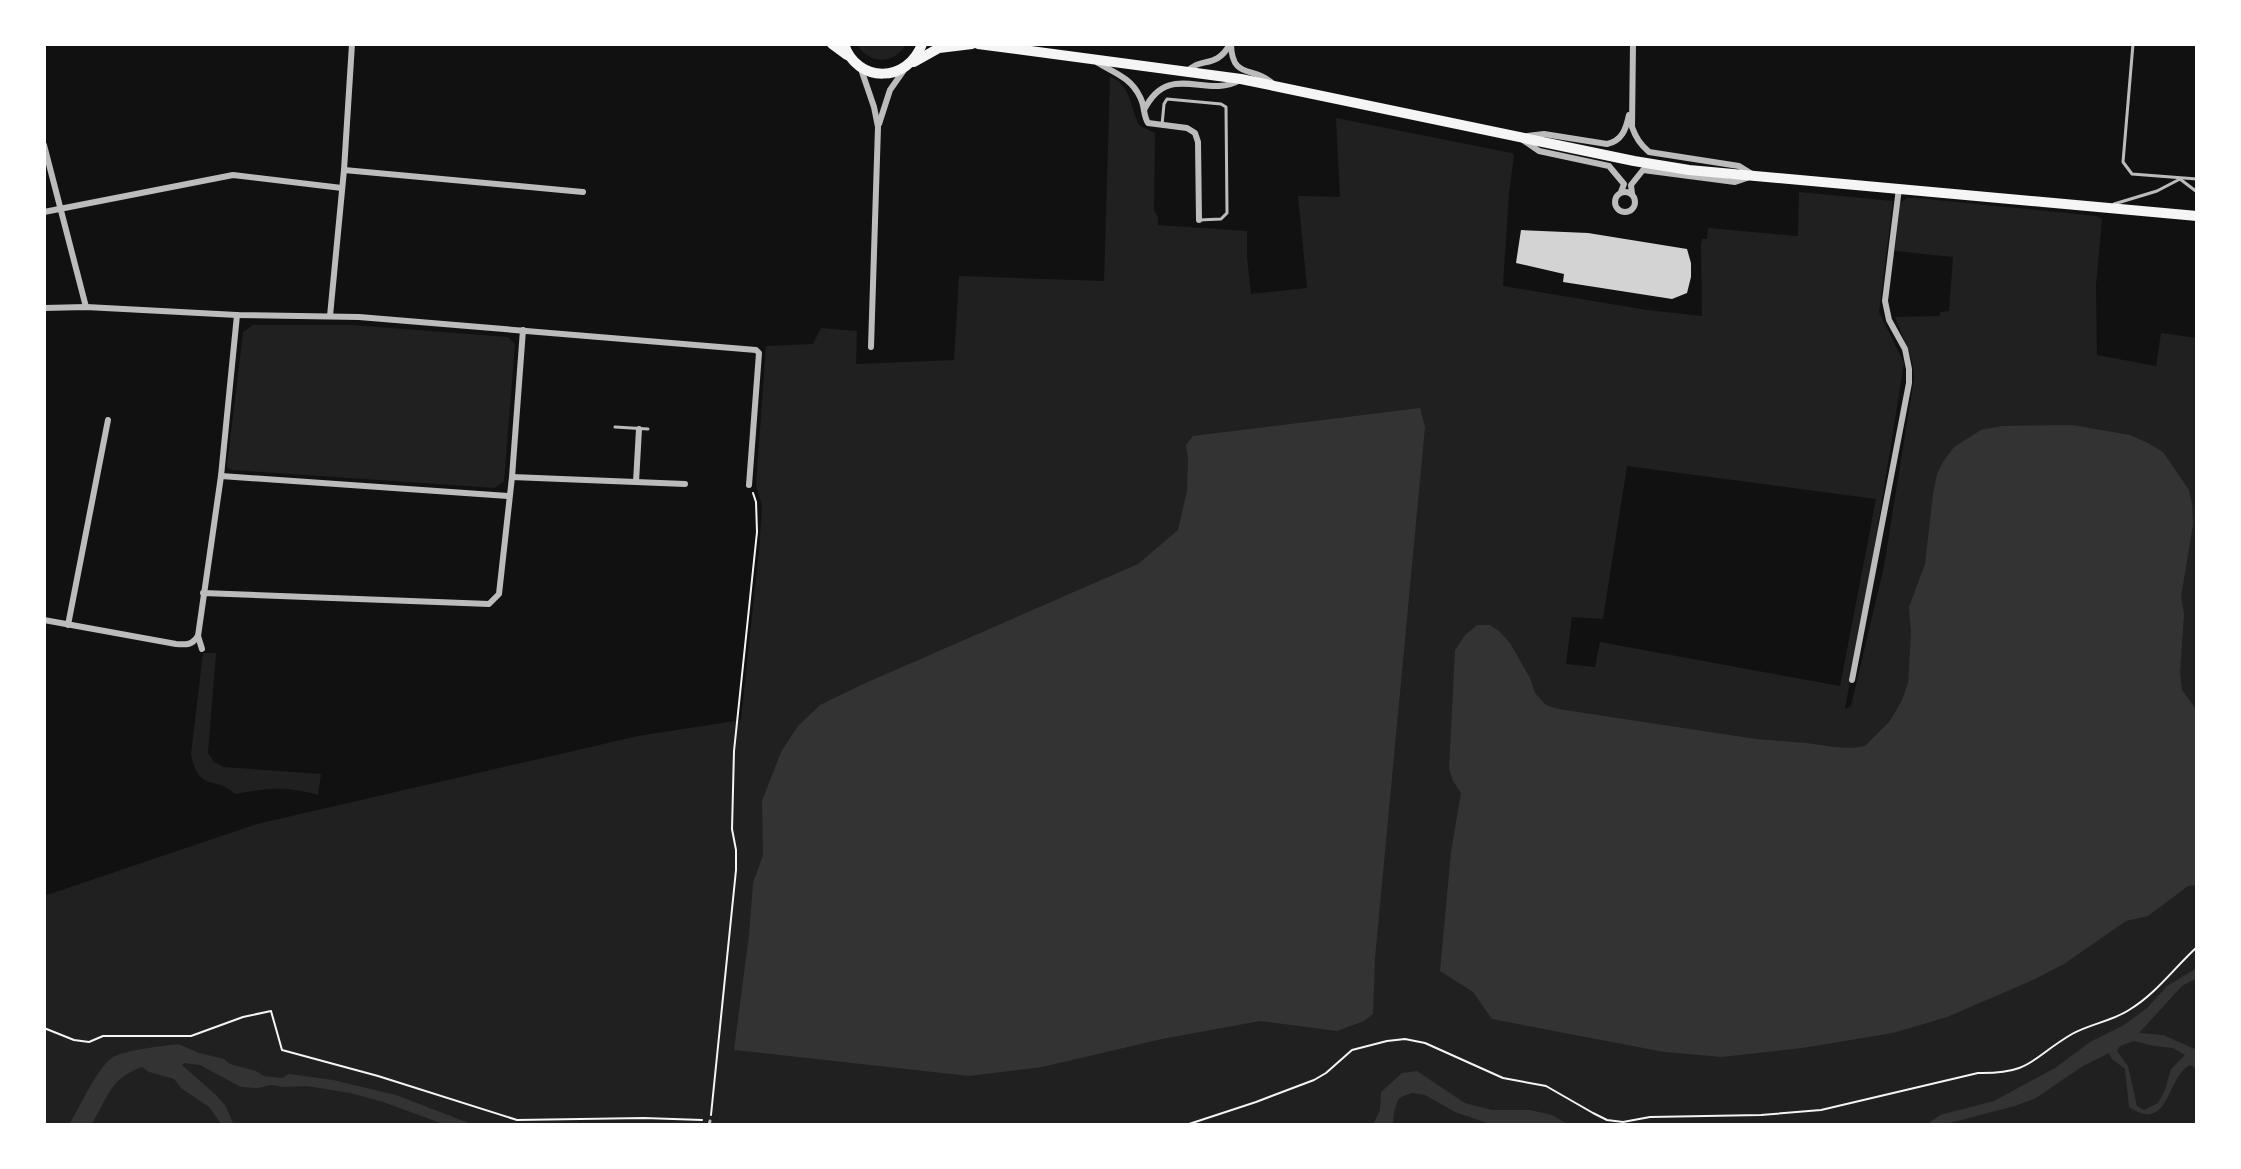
<svg xmlns="http://www.w3.org/2000/svg" width="2241" height="1169" font-family="'Noto Sans',sans-serif">
  <rect width="100%" height="100%" fill="#111"/>
  <g fill="#202020" fill-rule="evenodd">
    <path d="M857,44H906C894,65 869,65 857,44Z"/>
    <path d="M1110,77C1131,83 1130,110 1140,126L1155,133L1154,210L1158,217V225L1247,231V257L1251,294L1307,288L1298,196L1340,197L1336,118L1512,153L1514,155L1509,193L1503,286L1647,310L1702,316L1701,245L1702,239H1707L1708,228L1798,236L1799,192L1893,201L1879,312L1904,363L1875,544L1845,709L1851,706L1884,566L1914,379C1914,354 1903,340 1895,317L1940,316V312L1949,311L1953,257L1895,251L1900,203L1907,198H1916L2097,216L2102,219L2096,286L2097,355L2156,366L2161,333L2197,338V1125H44V896L257,824L638,736L741,720L759,550L762,506L756,485L766,346L813,344L821,328L857,331L856,364L954,360L959,276L1104,281ZM1627,466L1876,499L1840,686L1600,642L1595,667L1566,664L1572,617L1603,619Z"/>
    <path d="M253,325H352L508,337L515,344L504,481L495,488L232,470L227,467L243,332Z"/>
    <path d="M203,653H216L208,753L214,762L224,767L321,774L318,795C284,786 269,788 235,794C215,775 198,793 191,754Z"/>
  </g>
  <g fill="#333" fill-rule="evenodd">
    <path d="M1420,408L1425,427L1375,958L1373,1014L1364,1021L1337,1031L1260,1021L1162,1039L1042,1067L969,1076L734,1050L749,935L753,883L763,855L762,801L781,752L798,726L820,705L861,685L1138,564L1178,530L1187,491L1188,458L1186,445L1193,436Z"/>
    <path d="M2072,425L2130,435L2148,443L2163,452L2189,490L2192,504L2193,524L2181,597L2184,614L2180,673L2182,690L2197,711V885L2188,886L2148,916L2126,921L2064,964L2033,980L1947,1017L1893,1033L1802,1048L1722,1057L1664,1052L1492,1019L1473,992L1440,971L1451,852L1461,793L1453,781L1449,769L1455,650L1465,635L1477,625H1490L1499,631L1510,643L1530,678L1535,693L1546,705L1558,709L1756,739L1806,743L1834,747L1852,748L1865,746L1890,721L1902,700L1908,683L1911,632L1909,607L1925,564L1933,494L1937,474L1943,462L1954,447L1981,430L2002,426Z"/>
    <path d="M2197,968V978L2182,986L2139,1033L2163,1035L2197,1050V1069L2190,1065C2166,1077 2170,1134 2129,1107L2125,1069L2112,1059L2109,1053L2083,1066L2036,1098L2015,1106L1942,1125H1926L1940,1115L1994,1101L2055,1068L2090,1042L2124,1025L2147,1008L2167,986ZM2134,1041L2154,1046L2173,1048L2185,1055L2171,1069L2165,1090L2158,1103L2144,1110L2137,1106L2128,1066L2117,1051L2120,1046Z"/>
    <path d="M178,1044L199,1053L224,1059L230,1064L256,1071L264,1076L282,1078L289,1074L333,1080L396,1095L474,1125H446L383,1102L350,1093L307,1086L284,1087L271,1085L258,1088L241,1087L200,1065L184,1063L182,1065L216,1095L225,1105L234,1125H222L209,1107L182,1089L174,1079L149,1072L142,1067C109,1079 108,1098 91,1125H69C79,1109 99,1063 115,1056C128,1050 162,1046 178,1044Z"/>
    <path d="M1417,1071L1465,1103L1492,1110H1530L1552,1115L1569,1125L1509,1123L1493,1125L1455,1112L1425,1095L1412,1093L1403,1096L1398,1100L1394,1112L1393,1125H1373L1380,1110L1381,1092L1402,1073Z"/>
  </g>
  <path fill="#d3d3d3" d="M1521,230L1588,233L1687,249L1691,263V277L1687,293L1672,299L1563,282L1564,274L1516,263Z"/>
  <g fill="none" stroke-linecap="round" stroke-linejoin="round">
    <g stroke="#f5f5f5" stroke-width="2">
      <path d="M44,1028L74,1040L89,1042L103,1036H191L243,1017L271,1011L282,1050L378,1076L517,1120L644,1118L702,1120"/>
      <path d="M711,1115L736,870V850L732,829L734,751L757,532L756,502L753,493"/>
      <path d="M1186,1125L1256,1102L1314,1080L1326,1073L1352,1050L1387,1041L1405,1039L1425,1043L1503,1078L1546,1086L1593,1113L1607,1120L1623,1122L1650,1117L1761,1115L1821,1110L1978,1073C2032,1074 2031,1058 2072,1034C2090,1024 2112,1021 2129,1010C2156,994 2174,968 2197,947"/>
    </g>
    <g stroke="#bcbcbc" stroke-width="3">
      <path d="M2133,44L2123,162L2132,174L2197,179"/>
      <path d="M1162,125L1164,104L1167,99L1221,104L1226,107L1227,213L1221,219L1199,220"/>
      <path d="M2114,204L2157,191L2180,179L2197,192"/>
      <path d="M615,427L648,429"/>
      <path d="M709,1125L710,1121"/>
    </g>
    <g stroke="#bcbcbc" stroke-width="6">
      <path d="M1231,44C1232,81 1254,65 1273,84"/>
      <path d="M1633,44L1632,127C1636,138 1640,144 1649,152L1739,166L1752,174"/>
      <path d="M1098,63C1115,73 1131,78 1140,97C1145,106 1143,115 1148,123L1187,128L1195,133L1198,142L1199,220"/>
      <path d="M861,69L874,107L878,127L871,347"/>
      <path d="M1187,72C1200,56 1216,70 1230,44"/>
      <path d="M1144,110C1169,60 1206,100 1240,80"/>
      <path d="M879,124L890,90L904,70"/>
      <path d="M1527,136L1544,134L1607,144C1622,141 1626,129 1629,115"/>
      <path d="M1523,140L1539,151L1609,166L1624,184L1621,192"/>
      <path d="M44,145L86,307"/>
      <path d="M344,170L583,192"/>
      <circle cx="1625" cy="202" r="10"/>
      <path d="M1632,194L1631,185L1643,170L1735,182L1747,178"/>
      <path d="M44,212L233,175L342,188"/>
      <path d="M44,308L86,307L237,315L359,317L756,350L759,353L749,485"/>
      <path d="M330,316L344,170L352,44"/>
      <path d="M221,476L508,496"/>
      <path d="M512,477L685,484"/>
      <path d="M636,482L639,429"/>
      <path d="M203,593L489,604L499,594L512,477L523,330"/>
      <path d="M44,620L176,644C187,645 192,645 198,636"/>
      <path d="M68,625L108,420"/>
      <path d="M202,649L198,636L221,476L237,315"/>
      <path d="M1852,680L1909,383V369L1905,349L1889,320L1885,301L1899,188"/>
    </g>
    <g stroke="#f5f5f5" stroke-width="10">
      <path d="M832,44L847,55"/>
      <path d="M844,44C857,84 908,83 922,44"/>
      <path d="M978,44L1241,79L1634,161L1689,170L2197,216"/>
      <path d="M914,62L939,48L972,44"/>
    </g>
  </g>
  <rect width="2241" height="1169" fill="none" stroke="#ffffff" stroke-width="92"/>
</svg>
